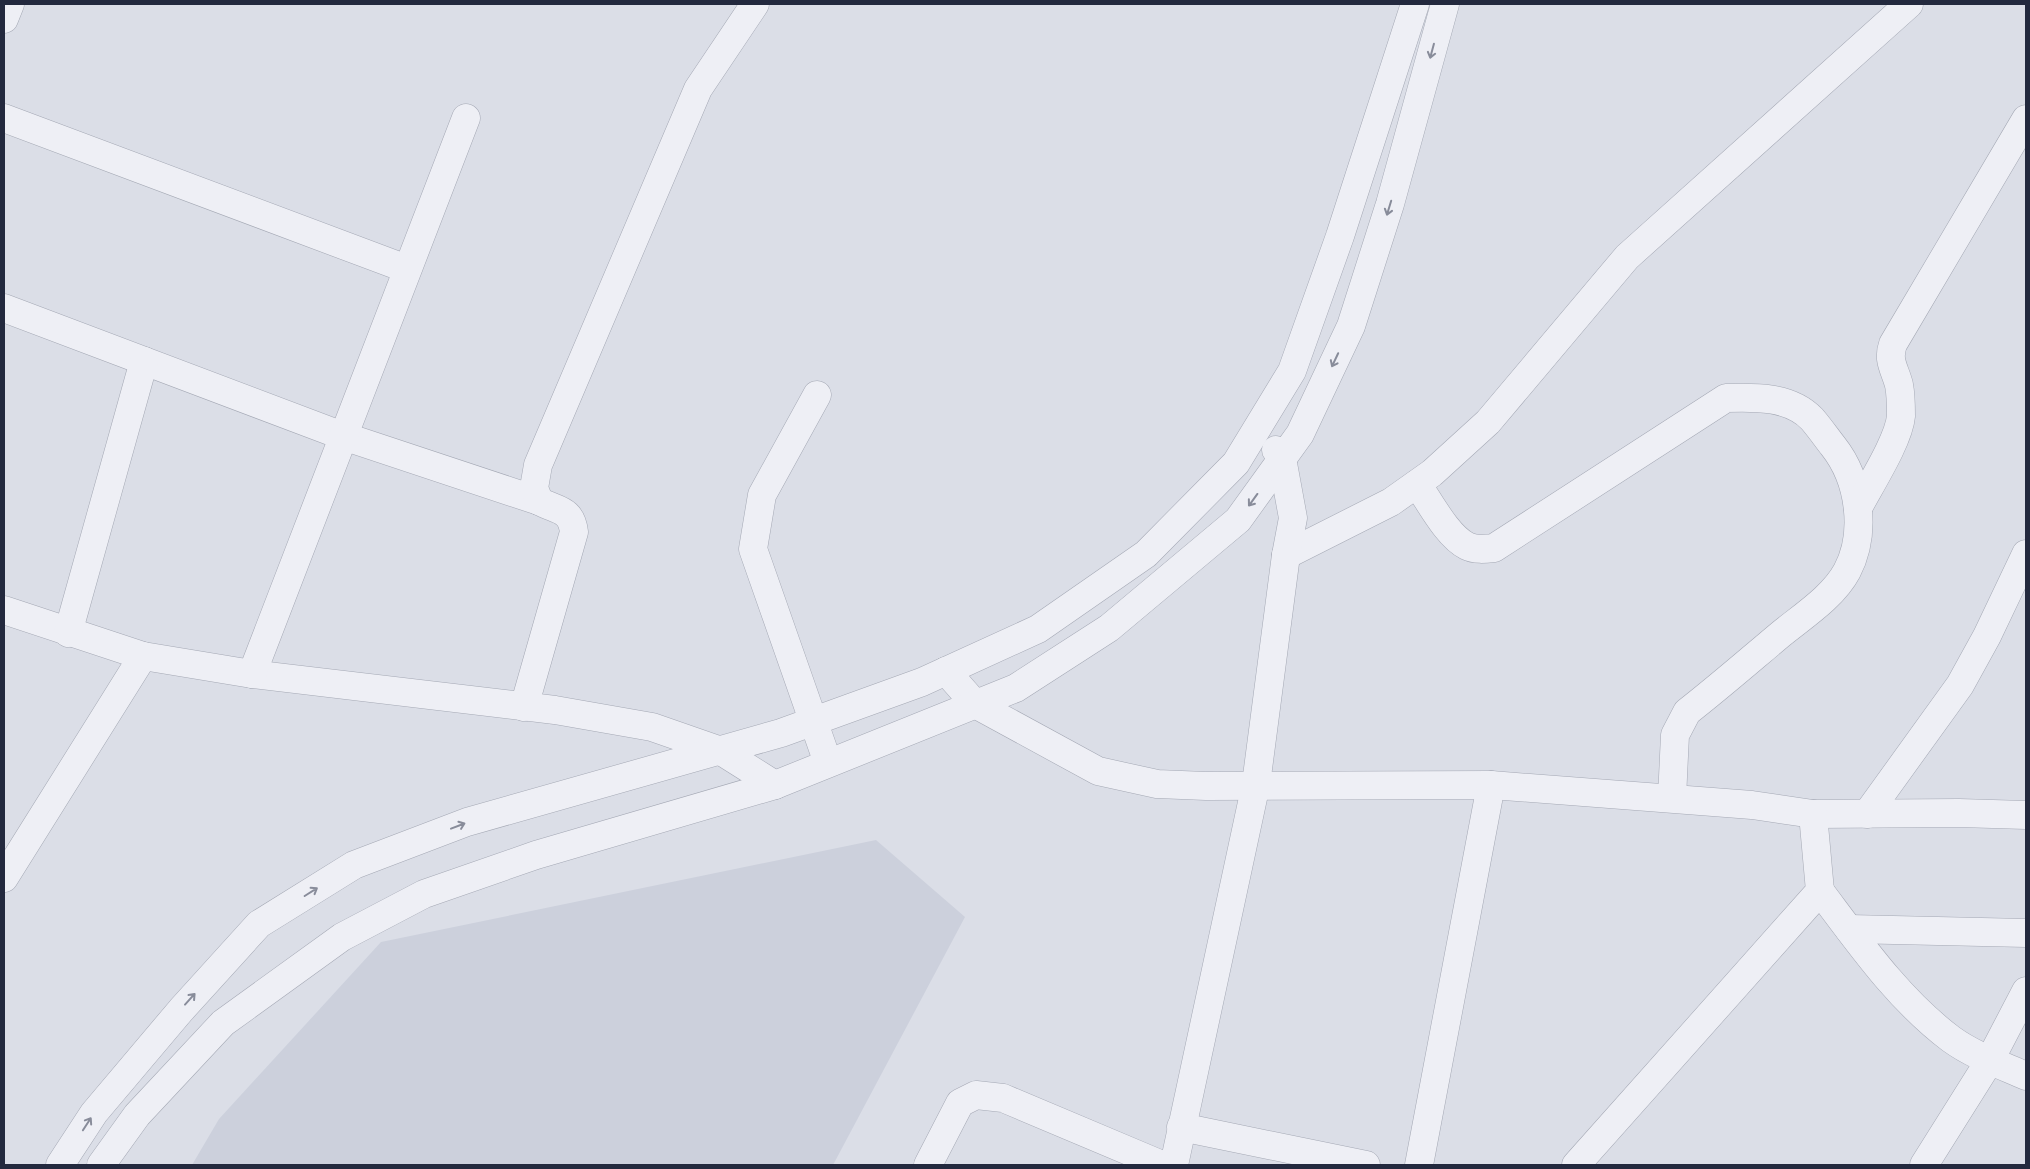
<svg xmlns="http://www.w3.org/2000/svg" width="2030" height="1169" font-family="Arial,sans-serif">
  <rect width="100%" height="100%" fill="#dbdee7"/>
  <path fill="#ccd0dc" d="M876,840L965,917L833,1165H192L219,1119L381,942Z"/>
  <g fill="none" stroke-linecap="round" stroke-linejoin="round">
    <defs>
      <g id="minor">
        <path d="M4,19L10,4"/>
        <path d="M4,118L407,269"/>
        <path d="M4,308L343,436L539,501"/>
        <path d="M817,395L762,495L753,549L828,763"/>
        <path d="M1417,484C1430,502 1447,536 1467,546C1475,550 1485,549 1494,548L1726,398C1754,397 1790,396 1812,419C1819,427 1826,437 1833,446C1860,480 1867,533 1847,571C1833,597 1803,616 1781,634C1750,660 1719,687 1687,712L1675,735L1672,798"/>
        <path d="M1858,508C1870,485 1899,440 1901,416C1901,406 1901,395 1899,385C1895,369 1887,361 1893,344L2026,119"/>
        <path d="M1286,555L1391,502L1432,473L1488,422L1627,257L1909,4"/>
        <path d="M4,610L143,656L252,674L555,710L652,727L721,751L775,785"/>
        <path d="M68,633L144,361"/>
        <path d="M946,671L975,704L1098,771L1157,784L1206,786L1491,785L1752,805L1813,814L1959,813L2026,815"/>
        <path d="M252,674L466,118"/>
        <path d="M524,707L574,532C571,508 557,511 539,501L534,488L538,465L698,89L755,4"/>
        <path d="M1867,814L1960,685L1987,636L2026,554"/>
        <path d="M4,878L143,656"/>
        <path d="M1820,891C1860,944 1898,999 1951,1039C1973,1055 2001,1065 2026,1076"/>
        <path d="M1849,929L2026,933"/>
        <path d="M1181,1127L1366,1165"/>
        <path d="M60,1165L94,1113L181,1010L259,924L354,865L467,822L781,733L922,682L1038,629L1146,554L1236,463L1292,371L1340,236L1415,4"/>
        <path d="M101,1165L137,1115L223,1023L342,937L424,894L536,855L775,785L1016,688L1109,628L1238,520L1300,434L1351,326L1390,204L1445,4"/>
        <path d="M928,1165L960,1103L976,1095L1003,1098L1162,1165"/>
        <path d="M1174,1165L1256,784L1286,555L1293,518L1282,458L1276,450"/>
        <path d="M1419,1165L1491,785"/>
        <path d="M1576,1165L1820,891L1813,814"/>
        <path d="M1924,1165L1990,1060L2026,991"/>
      </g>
    </defs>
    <use href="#minor" stroke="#a4a8b4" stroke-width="29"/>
    <use href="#minor" stroke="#eeeff5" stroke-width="28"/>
  </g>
  <defs><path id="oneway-shaft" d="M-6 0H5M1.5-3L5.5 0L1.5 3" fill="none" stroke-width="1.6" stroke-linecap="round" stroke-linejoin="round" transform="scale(1.25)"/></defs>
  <g stroke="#888c9a">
    <use href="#oneway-shaft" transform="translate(1432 51) rotate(105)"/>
    <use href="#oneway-shaft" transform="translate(1389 208) rotate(107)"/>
    <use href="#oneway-shaft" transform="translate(1335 360) rotate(115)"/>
    <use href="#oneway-shaft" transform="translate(1253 500) rotate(126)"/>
    <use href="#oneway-shaft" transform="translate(458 826) rotate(-21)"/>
    <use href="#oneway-shaft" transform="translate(311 892) rotate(-32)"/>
    <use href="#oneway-shaft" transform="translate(190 999) rotate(-48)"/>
    <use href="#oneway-shaft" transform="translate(87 1124) rotate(-57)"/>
  </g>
  <rect width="2030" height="1169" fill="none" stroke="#23293e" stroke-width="10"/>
</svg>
